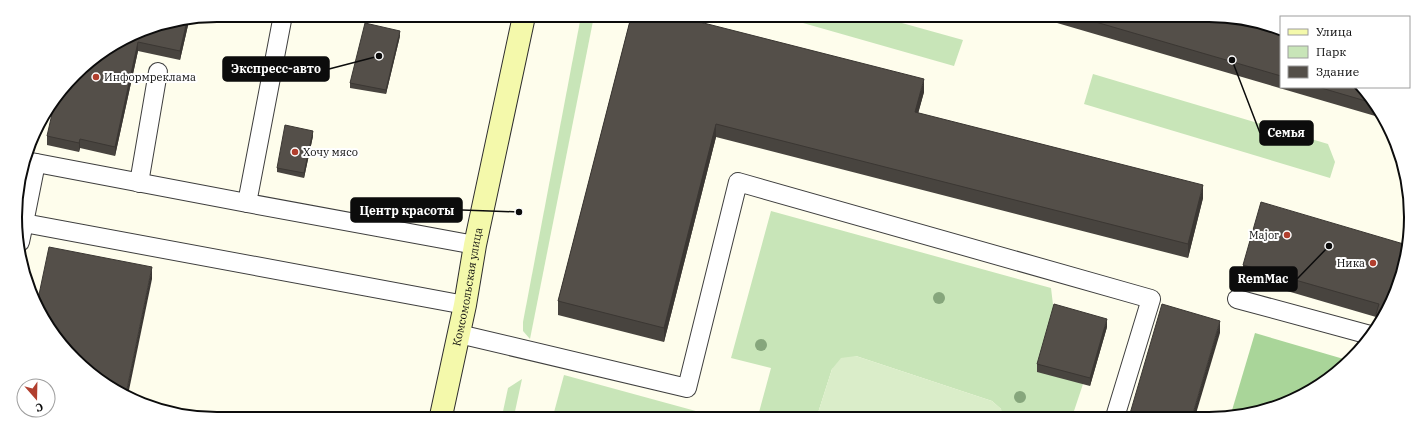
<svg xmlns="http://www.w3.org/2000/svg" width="1426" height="434" font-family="'IBM Plex Serif',serif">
  <rect width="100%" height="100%" fill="#fefdec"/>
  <g fill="#c8e5b8">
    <path d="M581,16H594L530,339L523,331V322Z"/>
    <path d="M782,17L884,18L963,40L954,66Z"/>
    <path d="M1093,74L1328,144L1335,162L1330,178L1084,104Z"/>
    <path d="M771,211L1051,288L1054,313L1083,384L1072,417H1002L1001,409L992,401L856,356L832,369L817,416H758L771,368L731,358Z"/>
    <path d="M564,375L714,416H553Z"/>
    <path d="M522,379L514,416H502L508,388Z"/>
  </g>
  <path fill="#a9d599" d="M1255,333L1347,360L1345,366L1298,398L1230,417Z"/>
  <path fill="#daedc9" d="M856,356L992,401L1001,409L1002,417L817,416L832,369L841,358Z"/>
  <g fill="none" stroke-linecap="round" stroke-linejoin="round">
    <defs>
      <g id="lane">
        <path d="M283,15L247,203L475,245"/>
        <path d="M26,161L247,203"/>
        <path d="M36,163L24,223L465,305"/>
        <path d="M139,183L158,72"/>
        <path d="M20,242L24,223"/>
        <path d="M1237,299L1370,335"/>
        <path d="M459,334L687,388L738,182L1151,299L1115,417"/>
      </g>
      <g id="secondary">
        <path id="s1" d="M441,416L465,305L475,245L524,16"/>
      </g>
    </defs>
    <use href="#lane" stroke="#3f3f3f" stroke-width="20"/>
    <use href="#secondary" stroke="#2e2e2e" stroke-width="24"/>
    <use href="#lane" stroke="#fff" stroke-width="18"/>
    <use href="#secondary" stroke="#f4f9ab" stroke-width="22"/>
  </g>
  <g fill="#86a67c">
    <circle cx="939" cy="298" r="6"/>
    <circle cx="761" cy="345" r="6"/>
    <circle cx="1020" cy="397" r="6"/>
  </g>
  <g fill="#48443f">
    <path d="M631,17L924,92L918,113L1203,198L1188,258L716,137L664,342L558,315V301Z"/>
    <path d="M1040,18L1249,19L1281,32V87H1359L1377,105L1382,118Z"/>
    <path d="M189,21L180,60L138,51L115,156L80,148L79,152L47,145V136L140,30Z"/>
    <path d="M400,36L386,94L350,88V83Z"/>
    <path d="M313,136L304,178L277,172V168Z"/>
    <path d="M1407,245L1384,318L1376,327V317L1243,278V265Z"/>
    <path d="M1107,327L1090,386L1037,372V364Z"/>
  </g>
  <g fill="#3b3733">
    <path d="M187,21H189L180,60V51Z"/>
    <path d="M400,31V36L386,94V90Z"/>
    <path d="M138,42V51L115,156V147Z"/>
    <path d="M924,79V92L915,125V112Z"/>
    <path d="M716,124V137L664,342V328Z"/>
    <path d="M313,131V136L304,178V173Z"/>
    <path d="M80,139V148L79,152V143Z"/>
    <path d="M1203,185V198L1188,258V244Z"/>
    <path d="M152,267V279L128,395L126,394Z"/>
    <path d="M1107,319V327L1090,386V378Z"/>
    <path d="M1220,321V333L1195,417H1192Z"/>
  </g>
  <g fill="#544f49" stroke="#3b3733">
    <path d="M631,17H680L924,79L915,112L1203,185L1188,244L716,124L664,328L558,301Z"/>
    <path d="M1082,18L1249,19L1281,32V76Z"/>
    <path d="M187,21L180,51L138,42L115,147L80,139L79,143L47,136L54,105L84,65L140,30Z"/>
    <path d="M365,23L400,31L386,90L350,83Z"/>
    <path d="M1318,87H1359L1376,104Z"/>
    <path d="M285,125L313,131L304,173L277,168Z"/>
    <path d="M1261,202L1407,245V257L1384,318L1380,323V319L1376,314L1379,304L1243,265Z"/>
    <path d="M49,247L152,267L126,394L105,385L49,329L37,304Z"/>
    <path d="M1054,304L1107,319L1090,378L1037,364Z"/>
    <path d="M1162,304L1220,321L1192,417H1129Z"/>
  </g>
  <g fill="#b13f2e" stroke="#fff" stroke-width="1.5">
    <circle cx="96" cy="77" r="4"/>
    <circle cx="295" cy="152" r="4"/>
    <circle cx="1287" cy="235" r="4"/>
    <circle cx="1373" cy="263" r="4"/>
  </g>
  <g text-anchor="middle" stroke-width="4" stroke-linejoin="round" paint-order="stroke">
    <g font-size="11" fill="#0c0c0c" stroke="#fff" text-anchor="start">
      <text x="104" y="81">Информреклама</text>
      <text x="303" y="156">Хочу мясо</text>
      <text x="1279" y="239" text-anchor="end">Major</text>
      <text x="1365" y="267" text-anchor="end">Ника</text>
    </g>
    <g font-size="11" fill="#0c0c0c" stroke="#fff">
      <text dy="4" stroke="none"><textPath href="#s1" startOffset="132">Комсомольская улица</textPath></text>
    </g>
  </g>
  <path d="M0 0H1426V434H0ZM217 22H1209A195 195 0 0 1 1404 217V217A195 195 0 0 1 1209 412H217A195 195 0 0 1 22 217V217A195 195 0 0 1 217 22Z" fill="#fff" fill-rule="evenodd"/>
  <path fill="none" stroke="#0c0c0c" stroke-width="2" d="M217 22H1209A195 195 0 0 1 1404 217V217A195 195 0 0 1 1209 412H217A195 195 0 0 1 22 217V217A195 195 0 0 1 217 22Z"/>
  <path fill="none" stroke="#0c0c0c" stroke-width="1.5" d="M379 56L329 69M1232 60L1260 133M519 212L462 210M1329 246L1297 279"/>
  <g fill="#0c0c0c" stroke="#fff" stroke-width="1.5">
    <circle cx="379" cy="56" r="4"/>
    <circle cx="1232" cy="60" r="4"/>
    <circle cx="519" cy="212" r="4"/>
    <circle cx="1329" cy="246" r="4"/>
  </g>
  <g fill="#0c0c0c" stroke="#0c0c0c" stroke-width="1.5">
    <rect x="223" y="57" width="106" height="24" rx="4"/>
    <rect x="1260" y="121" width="53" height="24" rx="4"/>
    <rect x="351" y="198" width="111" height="24" rx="4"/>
    <rect x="1230" y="267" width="67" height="24" rx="4"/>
  </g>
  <g font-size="12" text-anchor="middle" font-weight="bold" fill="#fff">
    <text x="276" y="73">Экспресс-авто</text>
    <text x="1286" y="137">Семья</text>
    <text x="407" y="215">Центр красоты</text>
    <text x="1263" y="283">RemMac</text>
  </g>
  <rect x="1280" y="16" width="130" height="72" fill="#ffffff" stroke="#9e9e9e"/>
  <rect x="1288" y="29" width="20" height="6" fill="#f4f9ab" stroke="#9e9e9e"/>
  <text x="1316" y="36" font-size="12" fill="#0c0c0c">Улица</text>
  <rect x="1288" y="46" width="20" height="12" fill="#c8e5b8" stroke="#9e9e9e"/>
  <text x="1316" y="56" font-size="12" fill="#0c0c0c">Парк</text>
  <rect x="1288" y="66" width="20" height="12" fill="#544f49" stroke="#9e9e9e"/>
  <text x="1316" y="76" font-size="12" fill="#0c0c0c">Здание</text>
  <g transform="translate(36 398) rotate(160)"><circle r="19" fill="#ffffff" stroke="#9e9e9e"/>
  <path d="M0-3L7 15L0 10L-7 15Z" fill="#b13f2e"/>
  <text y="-6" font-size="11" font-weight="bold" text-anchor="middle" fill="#0c0c0c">С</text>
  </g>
</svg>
